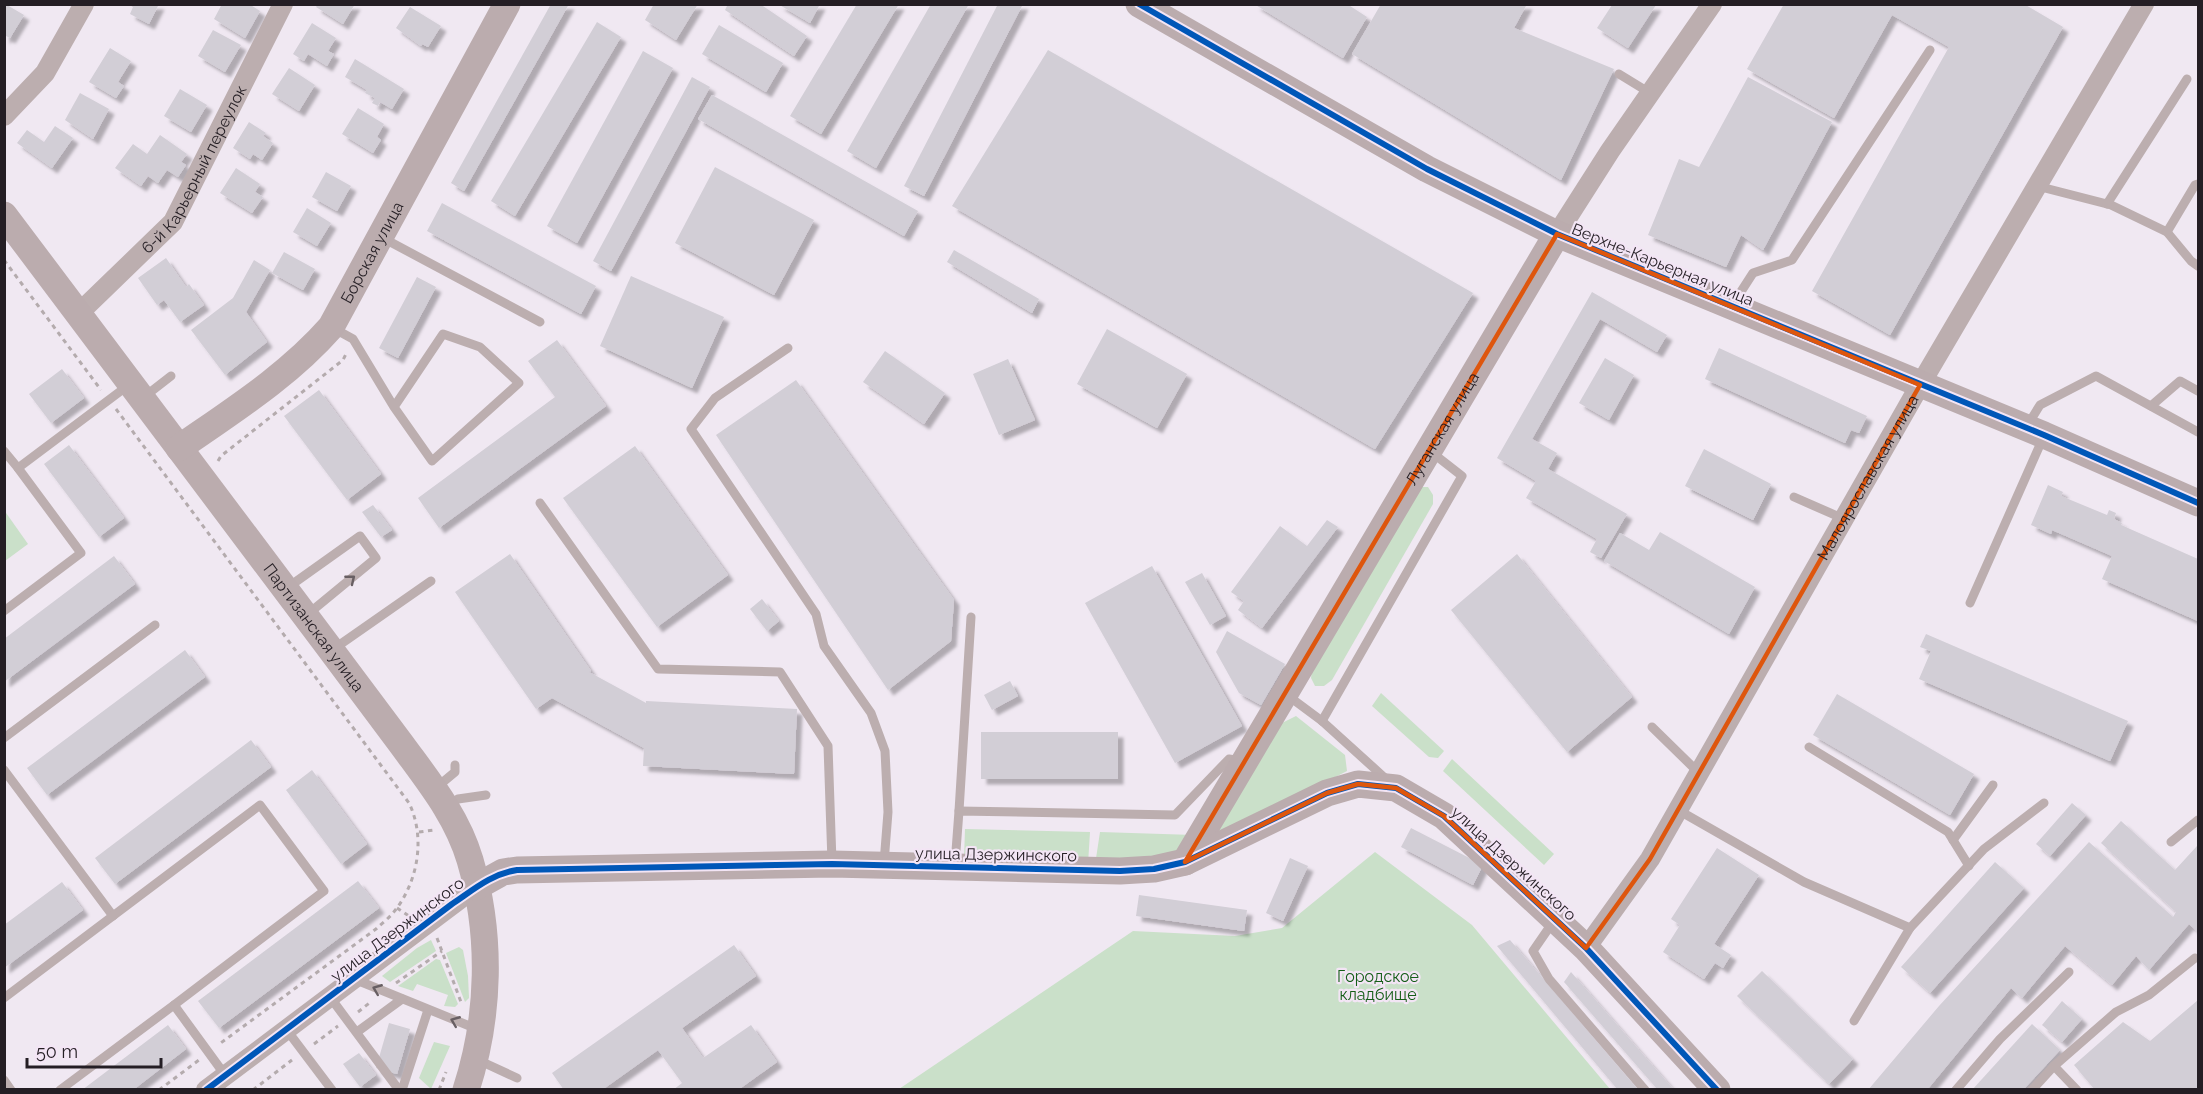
<svg xmlns="http://www.w3.org/2000/svg" width="2203" height="1094" font-family="Raleway,sans-serif">
  <defs>
    <filter id="shadow"><feDropShadow dx="5.5" dy="5.5" stdDeviation="1.5" flood-color="#0004"/></filter>
  </defs>
  <rect width="100%" height="100%" fill="#f0e8f2"/>
  <g fill="#cae0c9">
    <path d="M1420,487H1428L1433,495V504L1332,680L1324,686H1315L1311,678L1312,669Z"/>
    <path d="M4,510L28,544L5,561H4Z"/>
    <path d="M1381,693L1444,751L1438,758L1429,757L1372,706Z"/>
    <path d="M1296,716L1345,755L1347,771L1206,844L1282,723Z"/>
    <path d="M1452,759L1554,854L1544,865L1443,771Z"/>
    <path d="M965,829L1090,832L1088,864L964,859Z"/>
    <path d="M1100,832L1194,835L1171,860L1095,865Z"/>
    <path d="M1375,852L1472,925L1610,1089H899L1133,931L1235,936L1282,928Z"/>
    <path d="M431,940L436,951L390,982L382,976L417,948Z"/>
    <path d="M459,947L463,950L468,976L469,998L465,1002L446,953Z"/>
    <path d="M436,959L440,960L458,1004L455,1007L444,1006L448,995L417,984L413,991L398,986Z"/>
    <path d="M434,1042L450,1046L431,1089L419,1078Z"/>
  </g>
  <g fill="#d2ced6" filter="url(#shadow)">
    <path d="M128,4H159L149,24L130,14L133,7Z"/>
    <path d="M222,4H249L260,11L245,38L214,19Z"/>
    <path d="M318,4H355L343,24L316,7Z"/>
    <path d="M551,4H569L464,191L451,183Z"/>
    <path d="M654,4H698L676,40L645,20Z"/>
    <path d="M728,4H760L807,36L794,56L725,10Z"/>
    <path d="M778,4H820L810,23Z"/>
    <path d="M857,4H899L821,134L790,116Z"/>
    <path d="M931,4H969L876,168L847,151Z"/>
    <path d="M998,4H1023L924,196L904,186Z"/>
    <path d="M1254,4H1347L1367,17L1343,58Z"/>
    <path d="M1381,4H1527L1514,28L1614,69L1561,180L1352,54Z"/>
    <path d="M1784,4H2024L2063,27L1890,335L1812,291L1949,47L1892,15L1834,118L1747,69Z"/>
    <path d="M7,5L24,15L10,38L6,36L4,39V9Z"/>
    <path d="M1612,5H1656L1628,48L1597,28Z"/>
    <path d="M410,7L441,26L428,47L422,44L421,46L396,28Z"/>
    <path d="M597,22L621,37L515,216L491,201Z"/>
    <path d="M312,23L336,38L328,51L334,54L327,66L308,54L304,61L293,54Z"/>
    <path d="M719,25L783,63L766,92L702,54Z"/>
    <path d="M213,30L241,45L225,72L198,56Z"/>
    <path d="M110,48L131,61L118,82L124,86L116,98L89,82Z"/>
    <path d="M1048,50L1473,293L1375,449L952,206Z"/>
    <path d="M643,51L673,68L577,243L547,226Z"/>
    <path d="M355,59L404,89L392,109L380,102L378,106L372,103L375,98L365,93L367,90L345,77Z"/>
    <path d="M289,68L315,85L299,111L272,94Z"/>
    <path d="M692,77L710,87L611,271L593,261Z"/>
    <path d="M1748,77L1832,122L1763,250L1741,235L1726,267L1648,235L1679,159L1699,167Z"/>
    <path d="M180,89L207,105L191,132L164,116Z"/>
    <path d="M80,93L109,109L93,139L65,120Z"/>
    <path d="M712,95L918,211L904,236L698,119Z"/>
    <path d="M358,108L384,124L377,137L381,140L373,153L342,134Z"/>
    <path d="M249,122L266,133L263,136L273,143L262,160L253,154L250,159L233,148Z"/>
    <path d="M55,126L73,138L52,168L17,143L27,130L44,142Z"/>
    <path d="M160,135L187,154L181,162L186,165L178,177L167,170L158,183L148,176L141,186L115,168L133,144L147,154Z"/>
    <path d="M715,167L814,220L774,295L675,243Z"/>
    <path d="M236,168L260,184L255,192L263,197L252,213L220,193Z"/>
    <path d="M326,172L351,186L337,211L312,197Z"/>
    <path d="M442,203L596,286L581,314L427,231Z"/>
    <path d="M307,208L331,223L317,246L293,232Z"/>
    <path d="M954,250L1039,299L1032,313L947,262Z"/>
    <path d="M284,252L315,269L303,290L272,273Z"/>
    <path d="M166,258L186,287L189,284L204,305L180,322L164,300L157,305L138,278Z"/>
    <path d="M254,260L270,270L246,312L267,342L225,375L191,330L233,298Z"/>
    <path d="M631,276L724,317L692,388L600,346Z"/>
    <path d="M417,277L436,287L398,358L379,348Z"/>
    <path d="M1592,292L1667,335L1657,352L1600,319L1532,439L1557,453L1548,469L1627,514L1601,558L1590,552L1597,539L1526,498L1536,481L1497,458Z"/>
    <path d="M1107,329L1187,374L1157,428L1077,384Z"/>
    <path d="M557,340L606,406L439,528L418,498L555,397L528,361Z"/>
    <path d="M1719,348L1867,416L1859,433L1851,430L1845,443L1705,379Z"/>
    <path d="M885,351L945,393L924,424L863,382Z"/>
    <path d="M1605,358L1634,375L1609,420L1579,403Z"/>
    <path d="M1008,359L1035,420L999,435L973,374Z"/>
    <path d="M62,369L84,398L51,423L29,394Z"/>
    <path d="M796,380L954,600L951,641L888,690L716,435Z"/>
    <path d="M319,390L381,474L347,500L284,416Z"/>
    <path d="M69,445L124,518L99,537L44,464Z"/>
    <path d="M635,446L728,575L657,627L563,498Z"/>
    <path d="M1704,449L1771,484L1753,520L1685,486Z"/>
    <path d="M2048,485L2063,492L2061,496L2107,515L2109,510L2116,513L2114,519L2122,523L2121,525L2198,559V621L2102,579L2112,556L2052,530L2051,534L2031,525Z"/>
    <path d="M373,505L392,530L381,537L362,512Z"/>
    <path d="M1327,520L1338,527L1262,628L1238,610L1244,601L1231,592L1280,526L1307,546Z"/>
    <path d="M1660,532L1755,587L1729,634L1604,561L1620,533L1649,550Z"/>
    <path d="M510,554L591,671L589,672L646,703V701L797,709L794,774L643,766L644,748L552,698L536,709L455,592Z"/>
    <path d="M1517,554L1632,697L1567,752L1451,610Z"/>
    <path d="M114,556L135,584L4,682V639Z"/>
    <path d="M1152,566L1242,726L1175,763L1085,603Z"/>
    <path d="M1202,573L1226,616L1210,625L1185,582Z"/>
    <path d="M762,599L779,621L767,631L750,609Z"/>
    <path d="M1227,631L1285,664L1261,705L1239,693L1216,652Z"/>
    <path d="M1926,634L2128,721L2110,761L1919,679L1931,651L1920,647Z"/>
    <path d="M185,650L205,677L47,795L27,768Z"/>
    <path d="M1010,681L1018,696L992,710L984,695Z"/>
    <path d="M1837,694L1974,774L1950,815L1813,735Z"/>
    <rect x="981" y="732" width="137" height="47"/>
    <path d="M251,740L271,767L115,884L95,858Z"/>
    <path d="M312,770L367,844L341,864L286,790Z"/>
    <path d="M2072,803L2086,815L2050,856L2036,844Z"/>
    <path d="M2121,821L2175,870L2197,846L2198,848V932L2189,924L2149,970L2136,956L2112,985L2065,946L2022,998L2011,988L1927,1090H1868L1939,1006L2089,842L2173,917L2176,912L2101,843Z"/>
    <path d="M1411,828L1483,865L1473,885L1401,847Z"/>
    <path d="M1717,848L1759,875L1714,944L1731,955L1723,968L1715,963L1704,979L1663,952L1680,925L1671,919Z"/>
    <path d="M1290,858L1308,866L1283,921L1266,913Z"/>
    <path d="M1995,862L2024,888L1930,993L1901,967Z"/>
    <path d="M358,881L379,908L219,1028L198,1001Z"/>
    <path d="M62,882L83,910L4,968V925Z"/>
    <path d="M1139,895L1247,910L1244,931L1136,916Z"/>
    <path d="M1510,940L1638,1090H1618L1497,946Z"/>
    <path d="M734,945L756,976L682,1028L703,1058L751,1025L777,1062L738,1090H673L682,1083L658,1050L602,1090H564L552,1073Z"/>
    <path d="M1762,971L1853,1059L1829,1084L1737,996Z"/>
    <path d="M1571,972L1674,1090H1658L1564,982Z"/>
    <path d="M2198,1000V1090H2095L2074,1065L2123,1022L2150,1041Z"/>
    <path d="M2062,1001L2082,1019L2062,1042L2042,1025Z"/>
    <path d="M389,1023L410,1029L397,1074L376,1068Z"/>
    <path d="M2032,1024L2060,1050L2023,1090H1972Z"/>
    <path d="M168,1025L186,1049L133,1090H82Z"/>
    <path d="M359,1053L376,1075L360,1087L343,1064Z"/>
  </g>
  <g fill="none" stroke-linecap="round" stroke-linejoin="round">
    <g stroke="#b4abad" stroke-width="3" stroke-dasharray="4.5 4.5" stroke-linecap="butt">
      <path d="M4,260L101,390"/>
      <path d="M116,409L409,803C426,838 418,883 393,913C388,919 381,924 376,929L218,1045"/>
      <path d="M218,461L221,456L343,360L346,354"/>
      <path d="M419,832L434,830"/>
      <path d="M397,908L409,916"/>
      <path d="M437,938L461,1002"/>
      <path d="M396,983L442,951"/>
      <path d="M358,1012L372,1001"/>
      <path d="M314,1044L338,1026"/>
      <path d="M159,1090L199,1060"/>
      <path d="M253,1090L292,1060"/>
      <path d="M439,1090L446,1072"/>
    </g>
    <g stroke="#bcaeaf" stroke-width="9">
      <path d="M1619,74L1650,93"/>
      <path d="M2037,186L2111,205L2167,232L2191,261L2198,266"/>
      <path d="M2107,204L2187,79"/>
      <path d="M2167,232L2195,185L2198,184"/>
      <path d="M381,237L540,322"/>
      <path d="M1733,304L1753,273L1792,260L1930,50"/>
      <path d="M333,328L353,339L394,407L432,461L519,383L480,347L443,334L394,407"/>
      <path d="M788,348L715,398L691,429L816,614L824,646L871,713L885,751L888,812L884,863"/>
      <path d="M144,397L171,376"/>
      <path d="M2151,406L2180,381L2198,391"/>
      <path d="M2027,426L2040,405L2096,376L2198,432"/>
      <path d="M4,451L18,468L130,384"/>
      <path d="M1794,497L1844,519"/>
      <path d="M540,503L658,669L780,672L828,746L832,862"/>
      <path d="M287,588L360,536L376,558L308,614"/>
      <path d="M1970,603L2043,438"/>
      <path d="M4,611L81,553L18,468"/>
      <path d="M335,648L431,581"/>
      <path d="M1287,695L1322,721L1386,779"/>
      <path d="M1322,721L1462,476L1430,451"/>
      <path d="M1652,727L1699,773"/>
      <path d="M4,738L155,625"/>
      <path d="M1809,747L1948,832L1969,866"/>
      <path d="M4,770L113,916"/>
      <path d="M437,787L455,772V765"/>
      <path d="M448,806L458,799L486,795"/>
      <path d="M1678,810L1804,882L1910,928"/>
      <path d="M959,811L971,617"/>
      <path d="M1953,840L1993,785"/>
      <path d="M2171,842L2198,820"/>
      <path d="M955,864L959,811L1175,815L1229,759L1241,761"/>
      <path d="M1553,922L1533,951L1549,979L1645,1090"/>
      <path d="M354,979L477,1029"/>
      <path d="M330,997L399,1090"/>
      <path d="M4,998L260,805L324,891L174,1005"/>
      <path d="M1854,1021L1910,928L1984,849L2044,803"/>
      <path d="M286,1029L332,1090"/>
      <path d="M357,1032L402,999"/>
      <path d="M478,1060L517,1078"/>
      <path d="M2054,1066L2077,1090"/>
      <path d="M4,1080L11,1090"/>
      <path d="M60,1090L174,1005L225,1075"/>
      <path d="M402,1090L428,1010"/>
      <path d="M1956,1090L2000,1039L2069,972"/>
      <path d="M2032,1090L2054,1066L2116,1012L2149,995L2195,958"/>
    </g>
    <g stroke="#bcaeaf" stroke-width="20">
      <path d="M4,116L45,73L84,4"/>
      <path d="M1557,234L1610,151L1712,4"/>
      <path id="s1" d="M78,314L173,222L283,4"/>
      <path id="s2" d="M1586,948L1650,859L1920,385L2144,4"/>
      <path d="M206,1090L476,887"/>
    </g>
    <g stroke="#bbacae" stroke-width="27">
      <path d="M1139,4L1427,169L1557,234L2044,435L2198,503"/>
      <path id="s3" d="M4,215C112,359 221,502 328,646C353,679 377,712 402,745C429,782 457,816 470,860C492,935 490,1016 466,1090"/>
      <path id="s4" d="M179,448C232,411 288,376 331,327L507,4"/>
      <path id="s5" d="M1185,862L1557,234"/>
      <path d="M476,887L503,872L517,870L832,864L1120,871L1154,869L1185,862L1327,793L1358,784L1396,788L1444,816L1586,948L1717,1090"/>
    </g>
    <defs>
      <g id="cycleway">
        <path d="M1139,4L1427,169L1557,234L2044,435L2198,503"/>
        <path d="M206,1090L452,904C473,890 491,874 517,870L832,864L1120,871L1154,869L1185,862L1327,793L1358,784L1396,788L1444,816L1586,948L1717,1090"/>
      </g>
    </defs>
    <use href="#cycleway" stroke="#f3e5f5" stroke-width="10"/>
    <use href="#cycleway" stroke="#0057b8" stroke-width="6"/>
  </g>
  <defs><path id="oneway-chevron" d="M-2-3.5L2.5 0L-2 3.5" fill="none" stroke-width="1.6" stroke-linecap="round" stroke-linejoin="round" transform="scale(1.5)"/></defs>
  <g stroke="#685f63">
    <use href="#oneway-chevron" transform="translate(351 579) rotate(-39)"/>
    <use href="#oneway-chevron" transform="translate(377 989) rotate(-158)"/>
    <use href="#oneway-chevron" transform="translate(455 1021) rotate(-158)"/>
  </g>
  <path fill="none" stroke="#de560d" stroke-width="4.5" stroke-linejoin="round" d="M1557,234L1920,385L1650,859L1586,948L1444,816L1396,788L1358,784L1327,793L1185,862Z"/>
  <g text-anchor="middle" stroke-width="4.5" stroke-linejoin="round" paint-order="stroke">
    <g font-size="16" fill="#241e24" stroke="#f3e5f5">
      <text dy="6" stroke="none"><textPath href="#s1" startOffset="188">6-й Карьерный переулок</textPath></text>
      <text dy="6" stroke="none"><textPath href="#s4" startOffset="280">Борская улица</textPath></text>
      <text transform="translate(1663 264) rotate(22)" y="6">Верхне-Карьерная улица</text>
      <text dy="6" stroke="none"><textPath href="#s5" startOffset="504">Луганская улица</textPath></text>
      <text dy="6" stroke="none"><textPath href="#s2" startOffset="549">Малоярославская улица</textPath></text>
      <text dy="6" stroke="none"><textPath href="#s3" startOffset="516">Партизанская улица</textPath></text>
      <text transform="translate(996 854) rotate(1)" y="6">улица Дзержинского</text>
      <text transform="translate(1514 863) rotate(42)" y="6">улица Дзержинского</text>
      <text transform="translate(397 929) rotate(-37)" y="6">улица Дзержинского</text>
    </g>
    <g font-size="16" fill="#155e18" stroke="#f3e5f5">
      <text x="1378" y="982">Городское<tspan x="1378" dy="18">кладбище</tspan></text>
    </g>
  </g>
  <rect width="2203" height="1094" fill="none" stroke="#241e24" stroke-width="12"/>
  <path d="M27 1058v9h134v-9" fill="none" stroke="#241e24" stroke-width="3"/>
  <text x="36" y="1058" font-size="18" fill="#241e24" stroke="#f3e5f5" stroke-width="4.5" paint-order="stroke">50 m</text>
</svg>
